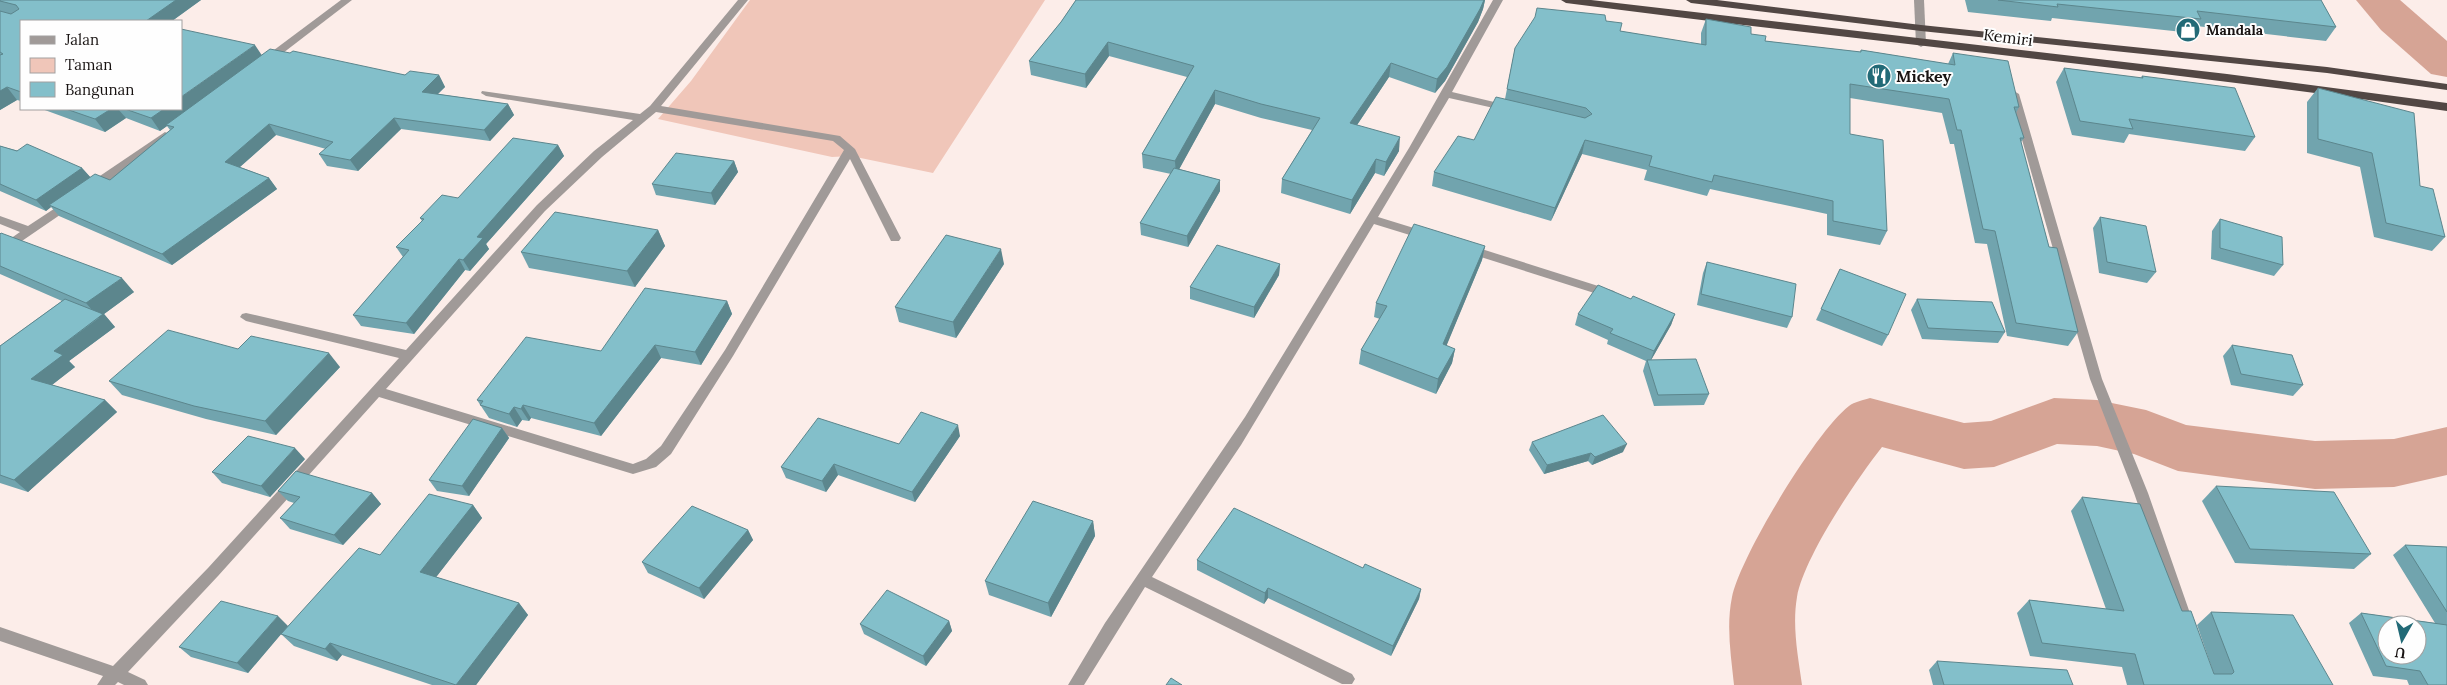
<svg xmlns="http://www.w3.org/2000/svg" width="2447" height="685" font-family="Lora,serif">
  <rect width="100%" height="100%" fill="#fcede9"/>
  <path fill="#f0c6b9" d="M750,0H1045L933,173L851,156L832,157L658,119L691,81Z"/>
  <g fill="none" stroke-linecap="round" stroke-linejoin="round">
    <g fill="#d6a495" fill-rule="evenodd">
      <path d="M2356,0H2400L2447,41V77L2431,74L2381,30Z"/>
      <path d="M1870,398L1964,423L1991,421L2054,398L2097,400L2146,410L2186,425L2315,441L2394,439L2447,427V475L2394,487L2315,489L2178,471L2134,454L2097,446L2057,444L1994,467L1964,469L1882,447C1856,480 1804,557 1797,597C1792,626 1798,656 1802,685H1734C1731,656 1726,626 1732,597C1740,557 1816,431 1849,406C1854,402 1864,400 1870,398Z"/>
    </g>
    <g fill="#a09a98" fill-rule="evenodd">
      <path d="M341,0H352L270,63H262V59Z"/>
      <path d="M738,0H748L661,106L840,136L855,149L901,238L899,241H891L850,159L733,356L671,454L656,467L633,474L379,397L218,576L128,672L145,680L148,685H124L118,682L115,685H97L103,676L0,641V627L113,666L208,568L399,358L246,321L240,317L242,314L246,313L406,350L537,205L594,151L633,120L486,96L481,93L482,91L640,114L650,106ZM656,112L833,141L844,150L725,350L661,446L646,459L633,464L386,389L545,211L602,157Z"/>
      <path d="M1493,0H1503L1452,92L1511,106L1512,108L1507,111L1449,98L1378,217L1430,233L1432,236L1430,239L1426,240L1374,224L1241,445L1152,577L1352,674L1355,679L1352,684H1342L1145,587L1084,685H1068L1105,623L1245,417L1409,148Z"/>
      <path d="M1914,0H1924L1926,44L1921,47L1916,44Z"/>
      <path d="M2014,91L2019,94L2102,379L2148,493L2192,619L2190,624L2185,626L2180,624L2178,619L2134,493L2090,379L2009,94Z"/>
      <path d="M165,132L170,135L169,137L96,190H88L86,187L88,184Z"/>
      <path d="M69,199L75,203L73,206L0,256V246L20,232L0,224V216L28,226Z"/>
      <path d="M1469,245L1614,291L1616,294L1610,298L1465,252L1463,249Z"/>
    </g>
    <g fill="#524744" fill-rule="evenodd">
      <path d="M1561,0H1591L2227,74L2447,103V111C2154,69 1859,41 1566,3Z"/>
      <path d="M1686,0H1717L1921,25L2327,67L2447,84V90L2327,73L1921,31L1691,3Z"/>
    </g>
  </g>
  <g fill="#71a4ae">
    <path d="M0,0H201L172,21H21V101L17,100L0,110Z"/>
    <path d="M1076,0H1485L1483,9L1478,22L1445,81L1435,93L1389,77L1357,125L1399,151L1384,176L1375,173L1350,214L1281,193L1282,179L1312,130L1261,118L1215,104L1179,169L1220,180V191L1188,247L1141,235L1140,223L1171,174L1143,168L1142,154L1187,77L1109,56L1086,88L1031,75L1029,61L1061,22Z"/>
    <path d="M1965,0H2321L2336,27L2326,41L2196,26L2192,33L2052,18L2051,21L1968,12Z"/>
    <path d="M1706,19L1751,34L1765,41L1860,52L1861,50L1948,64L1953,53L2019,107L2016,113L2024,138L2021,142L2049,247L2078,332L2068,346L2007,336L1987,244L1975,243L1954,144H1950L1942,113L1850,98V134L1887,231L1880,245L1827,235V214L1710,189L1707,196L1644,180L1647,170L1582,154L1551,221L1432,186L1434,172L1474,140L1505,99L1515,48L1606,21L1620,31L1701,45V33Z"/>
    <path d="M290,53L405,75H439L445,87L438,94L508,104L514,115L490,141L401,129L358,171L327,166L319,154L326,149L276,135L240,167L269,178L277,189L172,265L59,216L51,207L46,211L0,191V146L82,168L90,177L110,180L170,130L167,126L160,131L126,118L105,132L42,109H181L261,55Z"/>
    <path d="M2064,68L2141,78L2142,76L2255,137L2245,151L2129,134L2124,143L2072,135L2056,82Z"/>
    <path d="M2318,88L2420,186L2445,237L2432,251L2374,237L2360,167L2307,153V102Z"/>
    <path d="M558,145L564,156L486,244L489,249L470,271L465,270L414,334L361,326L353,315L403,257L396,247L422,221L420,218Z"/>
    <path d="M734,161L738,172L715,205L656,195L652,184Z"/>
    <path d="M2100,217L2156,272L2147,283L2099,273L2093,228Z"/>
    <path d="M2220,219L2283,265L2274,276L2211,259L2212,231Z"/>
    <path d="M658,230L665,246L635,287L529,268L521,252Z"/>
    <path d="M0,234L134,292L104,314L115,327L69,361L75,367L52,385L105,400L117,412L28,492L0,483V346L62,301L0,274Z"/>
    <path d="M1485,246L1482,260L1446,346L1455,349L1452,363L1436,394L1359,364L1361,350L1380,319L1374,317L1376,303Z"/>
    <path d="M1707,262L1792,317L1787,328L1697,305L1703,273Z"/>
    <path d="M1004,264L956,338L899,322L895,307Z"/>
    <path d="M1280,264L1279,275L1254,318L1190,299V287Z"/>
    <path d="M1840,269L1888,335L1882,346L1816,320Z"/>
    <path d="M1631,299L1675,314L1671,325L1651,360L1709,394L1704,405L1654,406L1643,371L1646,361L1607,344L1608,340L1575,325L1578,314Z"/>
    <path d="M1917,299L2005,332L1998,343L1922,339L1911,310Z"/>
    <path d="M727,301L732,314L701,365L661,358L601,436L531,418L529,421L522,420L517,427L489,418L477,400Z"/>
    <path d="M2232,345L2303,385L2293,396L2231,385L2223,356Z"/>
    <path d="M238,349L340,367L276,435L206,419L122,395L109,381Z"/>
    <path d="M502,428L509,438L469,496L437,491L429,480Z"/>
    <path d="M960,436L915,502L838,475L826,492L786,478L781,467Z"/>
    <path d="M1532,442L1623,452L1592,465L1588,461L1544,474L1529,450Z"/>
    <path d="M305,459L270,497L222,483L212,472Z"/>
    <path d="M2216,486L2371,554L2354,569L2235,563L2202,501Z"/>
    <path d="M278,491L372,493L381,504L343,545L290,529L280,518L294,503L288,501Z"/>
    <path d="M2082,497L2182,611L2214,674L2197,625L2211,612L2333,685H2127L2122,667L2030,656L2017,613L2029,600L2106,609L2071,511Z"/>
    <path d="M473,505L482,518L436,577L519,603L528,615L476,685H432L342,655L337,661L294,646L281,634L248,673L191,657L179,647L288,626L380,555Z"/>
    <path d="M1093,521L1095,536L1051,617L989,595L985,581Z"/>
    <path d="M748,530L753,540L704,599L648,573L642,562Z"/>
    <path d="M2405,545L2447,547V685H2409L2407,680L2373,676L2349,623L2361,613L2435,623L2393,555Z"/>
    <path d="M1197,560L1363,568L1421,589L1419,599L1391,656L1268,598L1264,604L1197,570Z"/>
    <path d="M949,621L952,631L926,666L864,634L860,624Z"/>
    <path d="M1937,661L2073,685H1933L1929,670Z"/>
  </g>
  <g fill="#5c868d">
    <path d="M176,0H201L172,21H146Z"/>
    <path d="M1484,0H1485L1483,9L1478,22L1445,81L1435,93L1437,79Z"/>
    <path d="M1108,42L1109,56L1086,88L1085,74Z"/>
    <path d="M255,45L263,57L166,125L167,126L160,131L151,118L164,109H181V97Z"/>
    <path d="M1391,63L1389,77L1349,137L1350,123Z"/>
    <path d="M439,75L445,87L428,103L422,92Z"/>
    <path d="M7,87L17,100L0,110V91Z"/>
    <path d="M1215,90V104L1176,175L1175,161Z"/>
    <path d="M508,104L514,115L490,141L484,130Z"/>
    <path d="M111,109H118L126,118L105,132L95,119Z"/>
    <path d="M394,118L401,129L358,171L350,160Z"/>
    <path d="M269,124L276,135L233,173L225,162Z"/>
    <path d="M1400,137L1399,151L1384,176L1386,162Z"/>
    <path d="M1585,140L1582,154L1551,221L1555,208Z"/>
    <path d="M558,145L564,156L486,244L489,249L470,271L463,260L477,237Z"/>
    <path d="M1376,159L1375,173L1350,214L1352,200Z"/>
    <path d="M734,161L738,172L715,205L711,193Z"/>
    <path d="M82,168L92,179L49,205L51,207L46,211L36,200Z"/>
    <path d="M269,178L277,189L172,265L162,254Z"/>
    <path d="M1220,180V191L1188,247L1187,236Z"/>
    <path d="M658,230L665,246L635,287L627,271Z"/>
    <path d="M1485,246L1482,260L1441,359L1443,344Z"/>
    <path d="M1001,249L1004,264L956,338L953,322Z"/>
    <path d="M459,259L465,270L414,334L406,323Z"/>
    <path d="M1280,264L1279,275L1254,318V307Z"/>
    <path d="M122,278L134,292L104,314L115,327L69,361L75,367L44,391L31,379L54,351L99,318L86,303Z"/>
    <path d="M727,301L732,314L701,365L695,352Z"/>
    <path d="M1675,314L1671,325L1650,362L1654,351Z"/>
    <path d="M655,345L661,358L601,436L594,423Z"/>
    <path d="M1455,349L1452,363L1436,394L1438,379Z"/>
    <path d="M329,353L340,367L276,435L265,421Z"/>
    <path d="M105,400L117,412L28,492L14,480Z"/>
    <path d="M523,405L531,418L529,421L521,409Z"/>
    <path d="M514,407L522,420L517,427L509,414Z"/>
    <path d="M958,425L960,436L915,502L912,492Z"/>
    <path d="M502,428L509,438L469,496L462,486Z"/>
    <path d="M1627,444L1623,452L1592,465L1595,457Z"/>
    <path d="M295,448L305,459L270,497L261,486Z"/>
    <path d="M1591,453L1588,461L1544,474L1547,465Z"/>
    <path d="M834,464L838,475L826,492L822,481Z"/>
    <path d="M372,493L381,504L343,545L334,535Z"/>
    <path d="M473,505L482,518L430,585L420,572Z"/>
    <path d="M1093,521L1095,536L1051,617L1048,603Z"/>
    <path d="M748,530L753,540L704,599L699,588Z"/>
    <path d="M1268,588V598L1264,604L1265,593Z"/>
    <path d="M1421,589L1419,599L1391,656L1393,646Z"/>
    <path d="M519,603L528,615L476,685H456Z"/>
    <path d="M278,616L288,626L248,673L237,663Z"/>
    <path d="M949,621L952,631L926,666L923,656Z"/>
    <path d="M330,643L342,655L337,661L325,649Z"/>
  </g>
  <g fill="#83bfca" stroke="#5c868d" fill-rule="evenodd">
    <path d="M0,0H176L146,21H21V92L7,87L0,91V55L3,54L0,52V11L11,14L19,9L16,5L0,1Z"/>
    <path d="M1076,0H1484L1480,9L1447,67L1437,79L1391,63L1350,123L1400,137L1386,162L1376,159L1352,200L1282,179L1320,118L1261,104L1215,90L1175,161L1142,154L1194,66L1108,42L1085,74L1029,61L1061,22Z"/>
    <path d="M1998,0H2321L2336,27L2197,11L2201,19L2057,4L2058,7Z"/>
    <path d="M1537,8L1605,15L1606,21L1622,23L1620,31L1706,45V19L1751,27V34L1766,36L1765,41L1861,52V50L1955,65L1953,53L2008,61L2019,107H2014L2024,138H2020L2049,247L2057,248L2078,332L2016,323L1995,231L1983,229L1961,130H1957L1949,99L1850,84V134L1883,140L1887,231L1833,221V201L1714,175L1712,182L1649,166L1652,156L1585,140L1555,208L1434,172L1458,136L1474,140L1496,97L1585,118L1592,114L1586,108L1507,89L1515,48L1535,17Z"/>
    <path d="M181,29L255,45L181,97Z"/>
    <path d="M270,49L290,53L293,51L405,75L410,71L439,75L422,92L508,104L484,130L394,118L350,160L319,154L333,142L269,124L225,162L269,178L162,254L49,205L95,174L110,180L174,127L166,125Z"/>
    <path d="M2064,68L2143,78L2142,76L2235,88L2255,137L2129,119L2133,129L2080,121Z"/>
    <path d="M2318,88L2414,113L2420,186L2433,189L2445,237L2386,223L2372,153L2318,139Z"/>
    <path d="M66,109H111L95,119Z"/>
    <path d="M125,109H164L151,118Z"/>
    <path d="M513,138L558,145L477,237L483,238L463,260L459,259L406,323L353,315L409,250L396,247L424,219L420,218L442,195L458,198Z"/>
    <path d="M27,144L82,168L36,200L0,184V146L17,151Z"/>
    <path d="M676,153L734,161L711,193L652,184Z"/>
    <path d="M1174,168L1220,180L1187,236L1140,223Z"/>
    <path d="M555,212L658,230L627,271L521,252Z"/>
    <path d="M2100,217L2146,226L2156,272L2107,262Z"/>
    <path d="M2220,219L2282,237L2283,265L2220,248Z"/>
    <path d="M1414,224L1485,246L1443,344L1455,349L1438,379L1361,350L1387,306L1376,303Z"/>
    <path d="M1,233L122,278L86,303L0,266V234Z"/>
    <path d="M946,235L1001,249L953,322L895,307Z"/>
    <path d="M1217,245L1280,264L1254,307L1190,287Z"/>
    <path d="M1707,262L1796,284L1792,317L1701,294Z"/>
    <path d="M1840,269L1906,294L1888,335L1821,309Z"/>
    <path d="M1598,285L1631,299L1633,296L1675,314L1654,351L1610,333L1613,329L1578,314Z"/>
    <path d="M645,288L727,301L695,352L655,345L594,423L523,405L521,409L514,407L509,414L480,405L483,401L477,400L526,337L601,351Z"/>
    <path d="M65,299L103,314L54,351L63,355L31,379L105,400L14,480L0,475V346Z"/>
    <path d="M1917,299L1992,302L2005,332L1928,328Z"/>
    <path d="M168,330L238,349L251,336L329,353L265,421L194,406L109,381Z"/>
    <path d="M2232,345L2292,355L2303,385L2241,374Z"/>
    <path d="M1696,359L1709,394L1658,395L1647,360Z"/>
    <path d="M921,412L958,425L912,492L834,464L822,481L781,467L818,418L899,444Z"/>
    <path d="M1603,415L1627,444L1595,457L1591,453L1547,465L1532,442Z"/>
    <path d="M473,419L502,428L462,486L429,480Z"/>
    <path d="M248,436L295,448L261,486L212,472Z"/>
    <path d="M296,471L372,493L334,535L280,518L300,497L278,491Z"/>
    <path d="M2216,486L2334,492L2371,554L2250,549Z"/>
    <path d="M429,494L473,505L420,572L519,603L456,685L330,643L325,649L281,634L359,548L380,555Z"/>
    <path d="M2082,497L2140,504L2182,611H2191L2214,674H2232L2234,672L2211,612L2293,615L2333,685H2144L2135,654L2042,643L2029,600L2124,611Z"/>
    <path d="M1033,501L1093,521L1048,603L985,581Z"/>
    <path d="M692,506L748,530L699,588L642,562Z"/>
    <path d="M1234,508L1363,568L1365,564L1421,589L1393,646L1268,588L1265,593L1197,560Z"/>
    <path d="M2405,545L2447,547V612Z"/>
    <path d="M887,590L949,621L923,656L860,624Z"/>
    <path d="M221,601L278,616L237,663L179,647Z"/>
    <path d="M2361,613L2447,625V685H2428L2420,671L2386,666ZM2387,625H2417V655H2387Z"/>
    <path d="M1937,661L2067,670L2073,685H1944Z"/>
    <path d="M1171,678L1182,685H1166Z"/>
  </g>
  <defs>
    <symbol id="shop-disc" viewBox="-11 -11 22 22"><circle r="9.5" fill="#226a77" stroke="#fefefe"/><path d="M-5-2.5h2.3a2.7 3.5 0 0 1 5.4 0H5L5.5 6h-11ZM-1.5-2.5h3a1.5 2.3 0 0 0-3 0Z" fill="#fff"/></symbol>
    <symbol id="restaurant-disc" viewBox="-11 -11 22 22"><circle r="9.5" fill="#226a77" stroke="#fefefe"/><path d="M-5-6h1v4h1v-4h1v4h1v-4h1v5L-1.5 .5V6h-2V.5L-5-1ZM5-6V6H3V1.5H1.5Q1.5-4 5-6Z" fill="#fff"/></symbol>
  </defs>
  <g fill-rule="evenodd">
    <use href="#shop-disc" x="2174" y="16" width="28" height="28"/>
    <use href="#restaurant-disc" x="1865" y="62" width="28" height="28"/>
  </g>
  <g text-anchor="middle" stroke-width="4" stroke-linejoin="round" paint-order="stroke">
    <g font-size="14" font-weight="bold" fill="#181312" stroke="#fefefe" text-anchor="start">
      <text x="2206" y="35">Mandala</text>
    </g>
    <g font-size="16" fill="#181312" stroke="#fefefe">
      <text transform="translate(2008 37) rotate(7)" y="6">Kemiri</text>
    </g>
    <g font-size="16" font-weight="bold" fill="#181312" stroke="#fefefe" text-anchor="start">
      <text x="1896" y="82">Mickey</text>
    </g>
  </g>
  <rect x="20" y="20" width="162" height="90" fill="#fefefe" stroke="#a2a0a0"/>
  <rect x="30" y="36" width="25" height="8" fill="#a09a98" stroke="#a2a0a0"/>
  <text x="65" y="45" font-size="15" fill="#181312">Jalan</text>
  <rect x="30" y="58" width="25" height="15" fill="#f0c6b9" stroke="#a2a0a0"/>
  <text x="65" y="70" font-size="15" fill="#181312">Taman</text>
  <rect x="30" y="82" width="25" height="15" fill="#83bfca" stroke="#a2a0a0"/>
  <text x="65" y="95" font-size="15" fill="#181312">Bangunan</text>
  <g transform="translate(2402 640) rotate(188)"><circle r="24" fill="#fefefe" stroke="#a2a0a0"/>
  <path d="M0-4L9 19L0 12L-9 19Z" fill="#226a77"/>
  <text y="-8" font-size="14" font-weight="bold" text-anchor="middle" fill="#181312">U</text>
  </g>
</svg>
